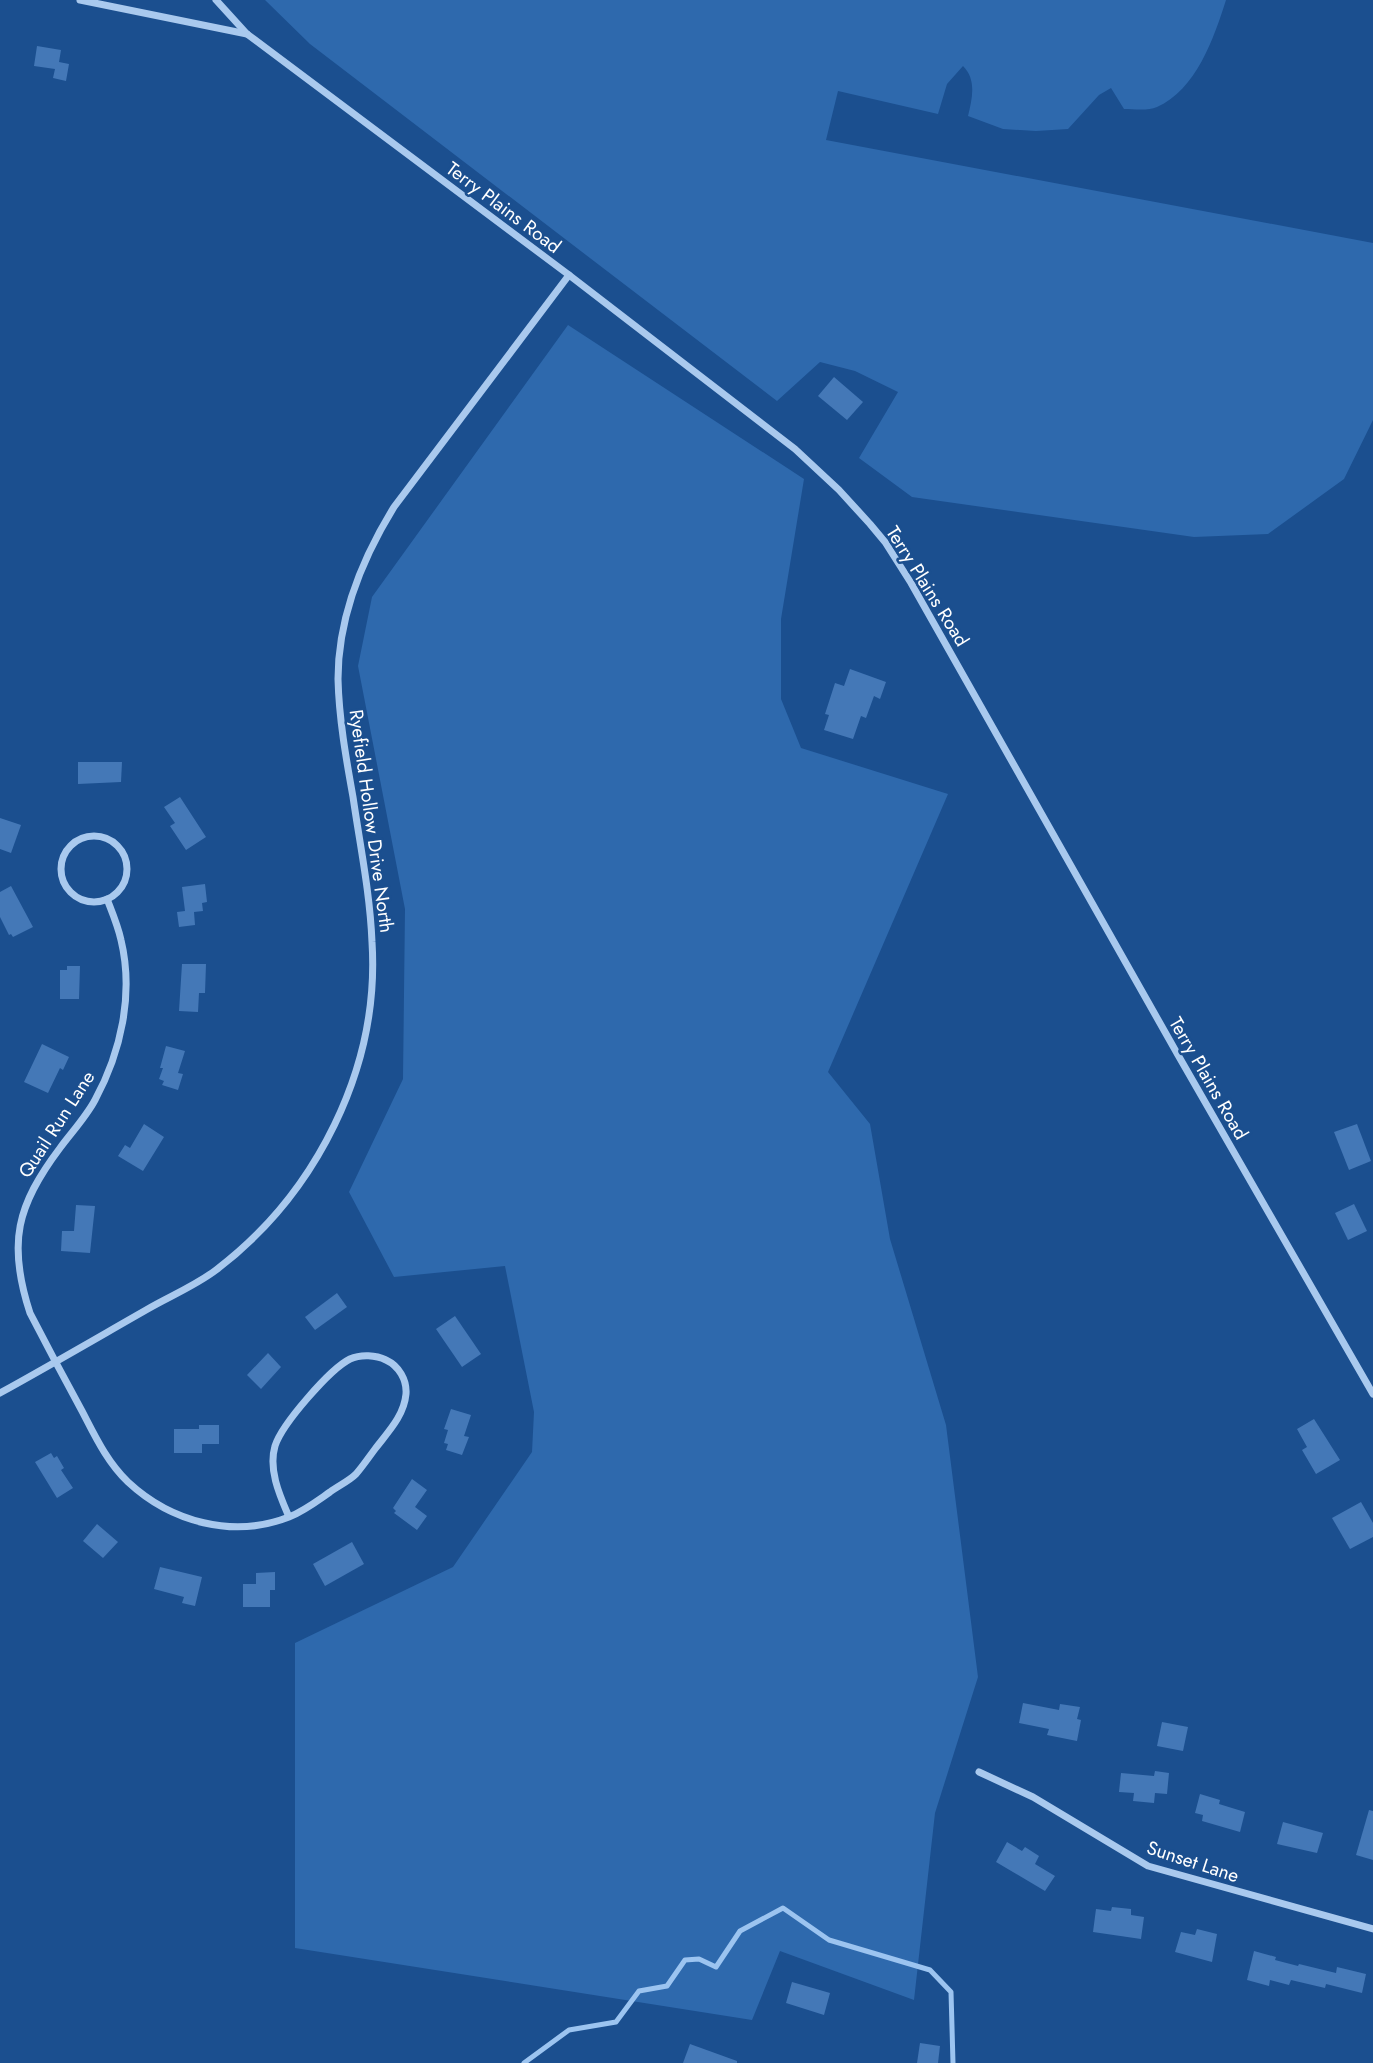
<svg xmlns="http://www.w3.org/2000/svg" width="1373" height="2063" font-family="Jost,sans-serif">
  <rect width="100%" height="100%" fill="#1b4f8f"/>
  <g fill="#2e69ad">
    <path d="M265,0H1226C1214,38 1196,90 1157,107C1148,111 1134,109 1124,109L1111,88L1099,95L1068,129L1036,131L1003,129L968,116C972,99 977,80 963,66L947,84L938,114L838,91L826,140L1373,243V420L1344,479L1268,534L1194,537L912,497L859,458L898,392L855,371L820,362L777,401L310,44Z"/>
    <path d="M568,325L804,479L781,619V699L801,748L948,794L828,1072L870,1124L890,1239L946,1425L978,1677L935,1813L914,2000L780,1951L752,2020L295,1948V1643L453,1567L532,1452L534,1412L505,1266L394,1277L349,1192L403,1079L405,909L358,666L372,597Z"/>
  </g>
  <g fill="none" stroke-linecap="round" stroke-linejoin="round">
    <path stroke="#9cc4f0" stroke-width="5" d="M524,2063L569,2030L616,2022L639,1991L667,1986L685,1960L699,1959L716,1967L740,1931L783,1908L829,1940L930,1970L951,1992L953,2063"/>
  </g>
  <g fill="#4478b7">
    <path d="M37,46L61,50L59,62L69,64L66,81L53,78L55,69L34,66Z"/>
    <path d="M834,377L863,402L847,420L818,396Z"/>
    <path d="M850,669L886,682L880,699L874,696L866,718L861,716L853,739L824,730L829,715L825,714L835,683L844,686Z"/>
    <path d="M78,762H122L121,782L78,784Z"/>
    <path d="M180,797L206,837L186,850L170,826L175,823L164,807Z"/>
    <path d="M0,818L21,825L11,853L0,849Z"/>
    <path d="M205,884L207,902L202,903L203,911L194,912L195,925L179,927L177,912L185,911L182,887Z"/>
    <path d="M11,886L33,927L13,937L11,934L9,935L0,917V892Z"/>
    <path d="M182,964H206L205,993H199L198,1012L179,1011Z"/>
    <path d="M67,966H80L79,999H60V970H67Z"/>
    <path d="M42,1044L69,1057L63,1070L60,1068L48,1093L24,1082Z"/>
    <path d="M166,1046L185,1051L178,1073L183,1074L178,1090L162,1085L164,1081L159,1079L163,1068H160Z"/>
    <path d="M144,1124L164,1137L143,1171L118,1156L125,1145L130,1148Z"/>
    <path d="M1357,1124L1371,1161L1349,1170L1334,1132Z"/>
    <path d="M1354,1204L1367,1231L1348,1240L1335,1213Z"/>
    <path d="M76,1205L95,1206L90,1253L61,1251L62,1231H74Z"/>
    <path d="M337,1293L347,1307L315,1330L305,1317Z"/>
    <path d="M455,1316L481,1354L462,1367L436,1329Z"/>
    <path d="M268,1353L281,1367L261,1389L247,1375Z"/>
    <path d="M451,1409L471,1415L464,1436L469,1437L462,1455L446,1450L448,1444L444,1443L448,1430L444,1429Z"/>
    <path d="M1314,1419L1340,1460L1316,1474L1302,1450L1307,1447L1297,1429Z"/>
    <path d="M199,1425H219V1444H202V1453H174V1429H199Z"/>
    <path d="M51,1453L54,1458L57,1456L64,1468L61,1470L73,1488L57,1498L35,1462Z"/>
    <path d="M412,1479L427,1490L415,1507L427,1516L417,1530L394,1513L396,1511L393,1508Z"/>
    <path d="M1361,1502L1373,1523V1537L1350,1549L1332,1518Z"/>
    <path d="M97,1524L118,1542L103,1558L83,1541Z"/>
    <path d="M352,1542L364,1564L325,1586L313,1564Z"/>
    <path d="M160,1567L202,1577L195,1606L182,1603L184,1597L154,1589Z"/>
    <path d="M275,1572V1590H270V1607H243V1584H256V1573Z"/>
    <path d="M1023,1703L1059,1710L1060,1704L1080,1707L1077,1719L1081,1720L1077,1741L1047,1735L1049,1729L1019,1723Z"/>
    <path d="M1162,1722L1188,1727L1183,1751L1157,1746Z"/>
    <path d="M1155,1771L1169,1773L1167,1794L1155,1793L1154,1803L1133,1801L1134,1793L1119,1792L1121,1773L1154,1776Z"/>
    <path d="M1200,1794L1220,1800L1219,1804L1245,1812L1240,1832L1202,1821L1203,1815L1195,1813Z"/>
    <path d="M1369,1810L1373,1811V1860L1356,1855Z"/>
    <path d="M1283,1822L1323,1833L1317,1853L1277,1844Z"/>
    <path d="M1007,1842L1022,1851L1025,1847L1039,1856L1035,1864L1055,1876L1045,1891L996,1862Z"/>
    <path d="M1112,1907L1131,1909V1915L1144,1917L1141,1939L1093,1932L1096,1909L1111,1911Z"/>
    <path d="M1197,1929L1217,1934L1212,1962L1175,1952L1181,1932L1195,1935Z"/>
    <path d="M1254,1951L1276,1957L1275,1960L1298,1966L1299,1964L1336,1973L1337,1967L1366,1974L1362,1993L1326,1984L1325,1988L1291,1980L1289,1985L1270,1980L1269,1986L1247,1980Z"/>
    <path d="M792,1982L830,1993L824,2015L786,2003Z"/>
    <path d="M920,2043L940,2046L938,2063H917Z"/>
    <path d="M690,2044L737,2061V2063H683Z"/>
  </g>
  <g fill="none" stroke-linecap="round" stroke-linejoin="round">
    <g stroke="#a9c9ee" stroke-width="7">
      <path d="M80,0L247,34"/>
      <path d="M216,0L247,34L569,275L795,449L839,490L870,524L885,542L911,583L1178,1055L1373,1394"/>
      <circle cx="94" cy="869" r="33"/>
      <path d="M107,899C112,912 118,926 121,940C134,994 121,1052 95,1100C86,1117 71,1133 60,1148C17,1205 7,1243 30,1313C47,1346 64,1378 82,1411C95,1436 107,1462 128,1482C171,1522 233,1539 289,1517C304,1511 317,1501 330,1492C338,1486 349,1481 356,1474C363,1466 369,1457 375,1449C388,1432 404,1416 406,1394C407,1380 399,1366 386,1360C376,1355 361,1354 350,1359C330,1369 282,1424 275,1446C268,1470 280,1496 289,1517"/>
      <path d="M0,1393C49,1366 97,1338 146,1310C168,1297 195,1286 216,1270C316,1194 380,1068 372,942C370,893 360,845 353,797C346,758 339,719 338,679C338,618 362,559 394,507L569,275"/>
      <path d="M979,1772L1033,1797L1148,1866L1373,1929"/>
    </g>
  </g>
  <g text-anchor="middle" stroke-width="5" stroke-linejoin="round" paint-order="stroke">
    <g font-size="19" fill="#fff" stroke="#1b4f8f">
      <text transform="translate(504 207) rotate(37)" y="7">Terry Plains Road</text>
      <text transform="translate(928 586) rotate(58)" y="7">Terry Plains Road</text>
      <text transform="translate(372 821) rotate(82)" y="7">Ryefield Hollow Drive North</text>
      <text transform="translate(1209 1078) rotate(60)" y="7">Terry Plains Road</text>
      <text transform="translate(56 1124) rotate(-57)" y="7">Quail Run Lane</text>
      <text transform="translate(1193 1861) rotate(18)" y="7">Sunset Lane</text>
    </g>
  </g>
</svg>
